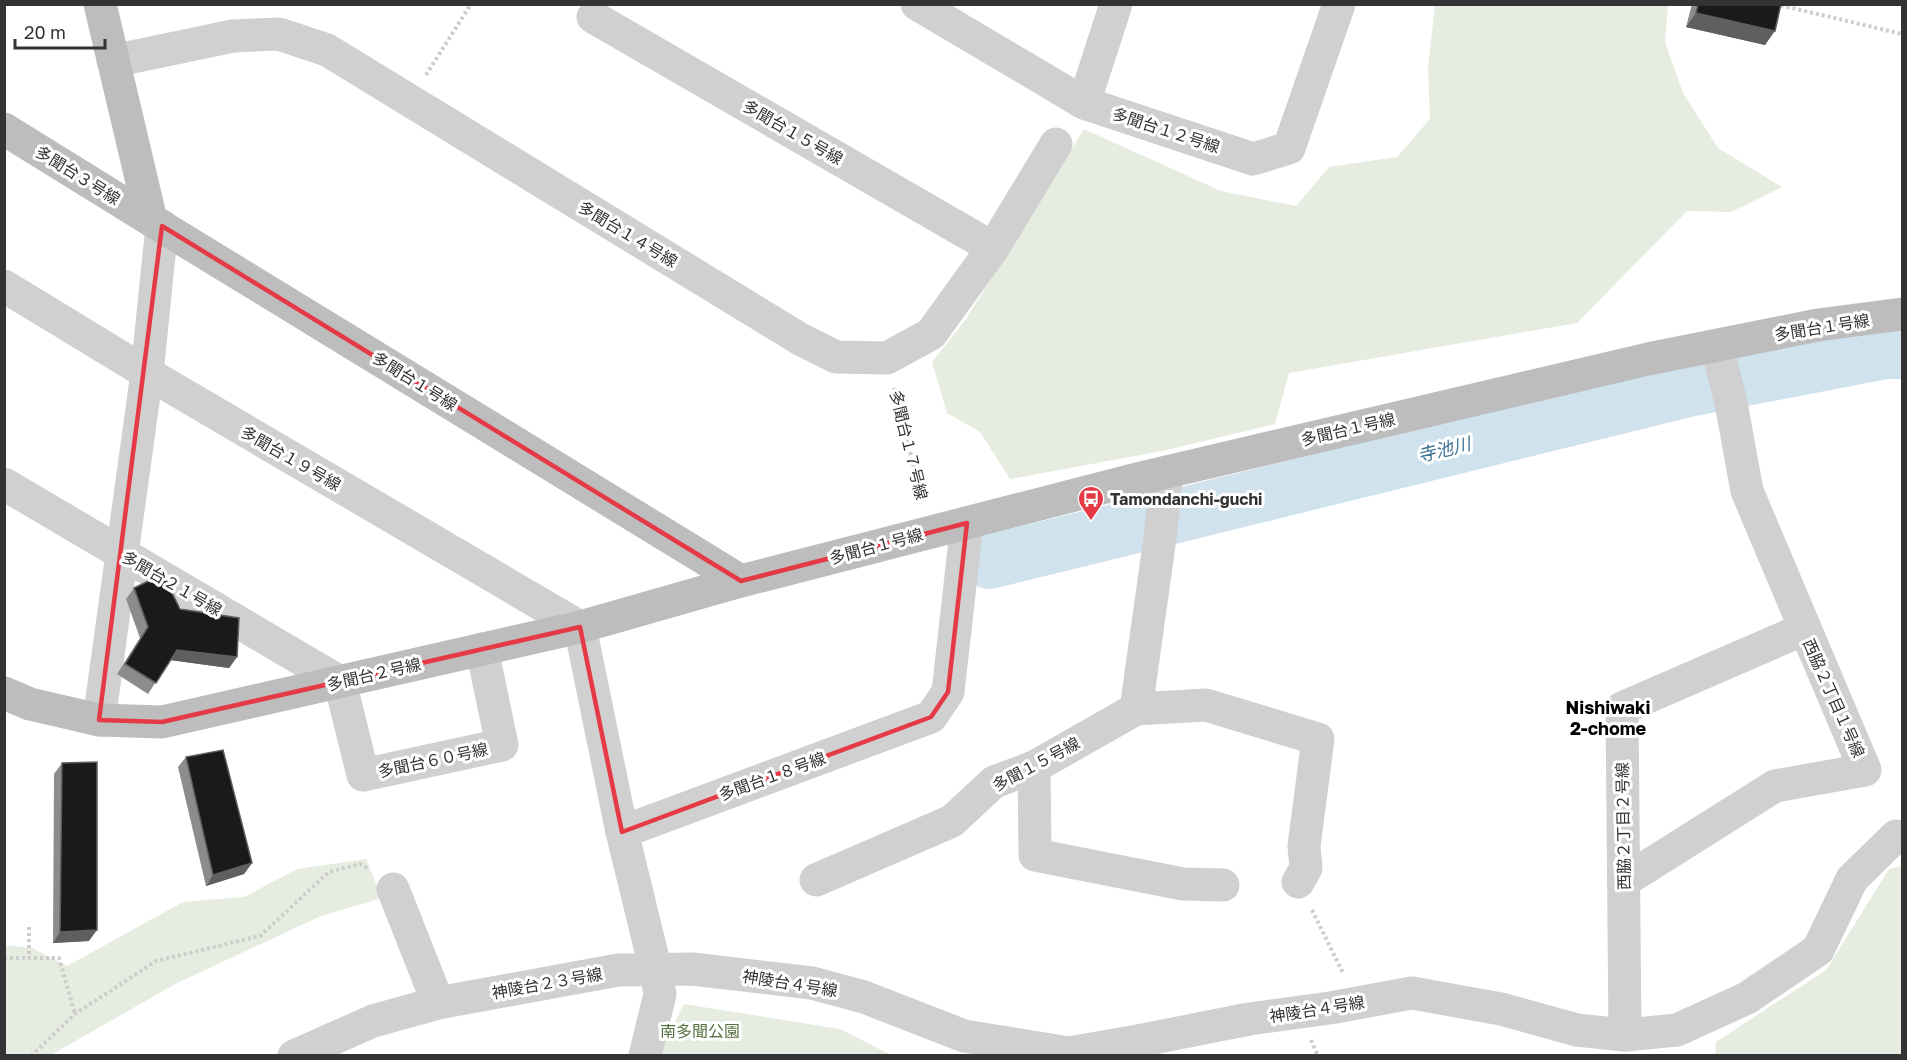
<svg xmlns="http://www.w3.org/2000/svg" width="1907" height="1060" font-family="'Golos Text','Noto Sans JP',sans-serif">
  <rect width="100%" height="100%" fill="#fff"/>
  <g fill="#e6ecdf">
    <path d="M1435,5H1668L1665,42L1683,93L1718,148L1782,187L1731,212L1687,211L1577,323L1289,373L1275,424L1162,451L1010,479L980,432L947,413L932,362L966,319L1084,129L1221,191L1296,206L1329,167L1397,157L1430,119L1428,67Z"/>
    <path d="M366,859L382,898L321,916L177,983L51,1055L5,1056V945L32,948L67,966L183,902L244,897L297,869Z"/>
    <path d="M1902,866V1055H1715L1716,1042L1826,970L1889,869Z"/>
    <path d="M684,1004L840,1029L891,1055L658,1056Z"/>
  </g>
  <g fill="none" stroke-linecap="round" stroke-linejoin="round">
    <path stroke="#cfe2ee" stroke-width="54" d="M989,562L1688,390L1885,352H1902"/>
    <g stroke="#cdcdcd" stroke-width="4" stroke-dasharray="3 3" stroke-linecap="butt">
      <path d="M1775,4L1902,34"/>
      <path d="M426,75L471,4"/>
      <path d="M894,388L923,503"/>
      <path d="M1312,910L1343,973"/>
      <path d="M29,927V958"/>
      <path d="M4,958H59L75,1014"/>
      <path d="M1311,1040L1318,1056"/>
      <path d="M31,1056L75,1014L156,961L260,936L329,872L360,864L369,869"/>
    </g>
    <g stroke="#d0d0d0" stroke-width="33">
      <path d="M917,4L1084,103L1253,159L1289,148L1339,4"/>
      <path d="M593,17L993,248"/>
      <path d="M113,61L233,36L279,34L327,50L800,339L836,357L887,358L931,334L993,248L1056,144"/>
      <path d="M1084,103L1116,4"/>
      <path d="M4,286L147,373L580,627L622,832L931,717L948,692L967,523"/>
      <path d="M4,484L340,682L363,775L502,745L482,649"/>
      <path d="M1136,709L1206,705L1318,739L1304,846L1306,868L1298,882"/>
      <path d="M99,720L147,373L162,226"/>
      <path d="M1034,767L1035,855L1183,884L1223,885"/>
      <path d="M622,832L656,971L660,994L645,1056"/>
      <path d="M816,880L952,821L994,782L1034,767L1136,709L1160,538L1167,472"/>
      <path d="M1624,881L1775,786L1865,770L1747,491L1731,403L1717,346"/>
      <path d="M393,889L438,1003"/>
      <path d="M1625,1035L1622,708L1804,629"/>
      <path d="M294,1056L373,1021L438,1003L618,970L692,969L812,983L864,997L964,1036L1069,1053L1138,1041L1249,1019L1330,1008L1412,993L1501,1009L1577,1030L1625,1035L1677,1030L1747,998L1818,950L1852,879L1896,836L1902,837"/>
    </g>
    <g stroke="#bdbdbd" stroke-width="33">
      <path d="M100,4L151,220L741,581"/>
      <path d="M4,129L151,220"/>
      <path d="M4,693L30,704L99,720L162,722L580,627L741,581L1137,479L1648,359L1818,325L1902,314"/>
    </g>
  </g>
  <g fill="#8c8c8c">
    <path d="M1692,4H1781L1765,45L1686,27Z"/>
    <path d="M134,588L180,609L237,657L229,668L170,660L148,694L117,674L140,638L126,599Z"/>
    <path d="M186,757L252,863L244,874L206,886L178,767Z"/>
    <path d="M62,763L89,941L53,943L54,774Z"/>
  </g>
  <g fill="#5f5f5f">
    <path d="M1696,13L1775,31L1765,45L1686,27Z"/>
    <path d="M177,650L237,657L229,668L170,660Z"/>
    <path d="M252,863L244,874L206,886L213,875Z"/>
    <path d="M97,930L89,941L53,943L60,932Z"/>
  </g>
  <g fill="#1a1a1a" stroke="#5f5f5f" stroke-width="1.5">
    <path d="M1698,4H1781L1775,31L1696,13Z"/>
    <path d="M163,574L180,609L239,618L237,657L177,650L156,683L125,664L148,627L134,588Z"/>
    <path d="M223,750L252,863L213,875L186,757Z"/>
    <path d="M97,762V930L60,932L62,763Z"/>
  </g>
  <path fill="none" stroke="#e63946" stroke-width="4.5" stroke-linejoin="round" d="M162,226L741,581L967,523L948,692L931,717L622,832L580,627L162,722L99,720Z"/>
  <defs>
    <symbol id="bus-pin" viewBox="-11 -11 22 30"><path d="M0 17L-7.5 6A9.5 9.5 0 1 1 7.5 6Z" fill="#e63946" stroke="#fff"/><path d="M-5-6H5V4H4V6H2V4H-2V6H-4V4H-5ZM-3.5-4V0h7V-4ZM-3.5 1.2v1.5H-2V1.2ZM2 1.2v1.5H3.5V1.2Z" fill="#fff"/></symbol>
  </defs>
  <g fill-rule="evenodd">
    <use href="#bus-pin" x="1076" y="484" width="30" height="40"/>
  </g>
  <g text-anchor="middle" stroke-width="6" stroke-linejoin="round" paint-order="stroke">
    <g font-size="16" fill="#333" stroke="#fff">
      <text transform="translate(1166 130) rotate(18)" y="6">多聞台１２号線</text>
      <text transform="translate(793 132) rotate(30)" y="6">多聞台１５号線</text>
      <text transform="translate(78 175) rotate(32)" y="6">多聞台３号線</text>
      <text transform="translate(628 234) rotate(31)" y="6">多聞台１４号線</text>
      <text transform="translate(1822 327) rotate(-9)" y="6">多聞台１号線</text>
      <text transform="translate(415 381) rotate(32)" y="6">多聞台１号線</text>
      <text transform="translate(1348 429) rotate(-13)" y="6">多聞台１号線</text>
      <text transform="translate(909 445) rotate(76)" y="6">多聞台１７号線</text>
      <text transform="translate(291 458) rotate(30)" y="6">多聞台１９号線</text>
      <text transform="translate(876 546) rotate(-15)" y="6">多聞台１号線</text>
      <text transform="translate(172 583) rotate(30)" y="6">多聞台２１号線</text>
      <text transform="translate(374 674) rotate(-13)" y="6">多聞台２号線</text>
      <text transform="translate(1834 698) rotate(66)" y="6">西脇２丁目１号線</text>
      <text transform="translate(433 760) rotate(-12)" y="6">多聞台６０号線</text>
      <text transform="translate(1036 764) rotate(-28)" y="6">多聞１５号線</text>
      <text transform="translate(772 776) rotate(-20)" y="6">多聞台１８号線</text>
      <text transform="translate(1623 826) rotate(-91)" y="6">西脇２丁目２号線</text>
      <text transform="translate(547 983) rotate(-10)" y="6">神陵台２３号線</text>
      <text transform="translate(790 983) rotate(9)" y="6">神陵台４号線</text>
      <text transform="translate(1317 1009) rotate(-9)" y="6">神陵台４号線</text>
    </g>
    <g font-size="16" font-weight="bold" fill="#333" stroke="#fff" text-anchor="start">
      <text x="1110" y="505">Tamondanchi-guchi</text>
    </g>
    <g font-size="16" fill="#56703f" stroke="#fff">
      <text x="700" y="1037">南多聞公園</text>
    </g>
    <g font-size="18" font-style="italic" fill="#3f7597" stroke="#fff">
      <text transform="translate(1444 450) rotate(-14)" y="6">寺池川</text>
    </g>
    <g font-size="18" font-weight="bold" fill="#000" stroke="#fff">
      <text x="1608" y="714">Nishiwaki<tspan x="1608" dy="21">2-chome</tspan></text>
    </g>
  </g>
  <rect width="1907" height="1060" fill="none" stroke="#333333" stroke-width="12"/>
  <path d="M15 39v9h90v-9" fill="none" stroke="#333333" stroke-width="3"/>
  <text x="24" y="39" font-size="18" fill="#333333" stroke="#ffffff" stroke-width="4.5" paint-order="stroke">20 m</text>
</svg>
